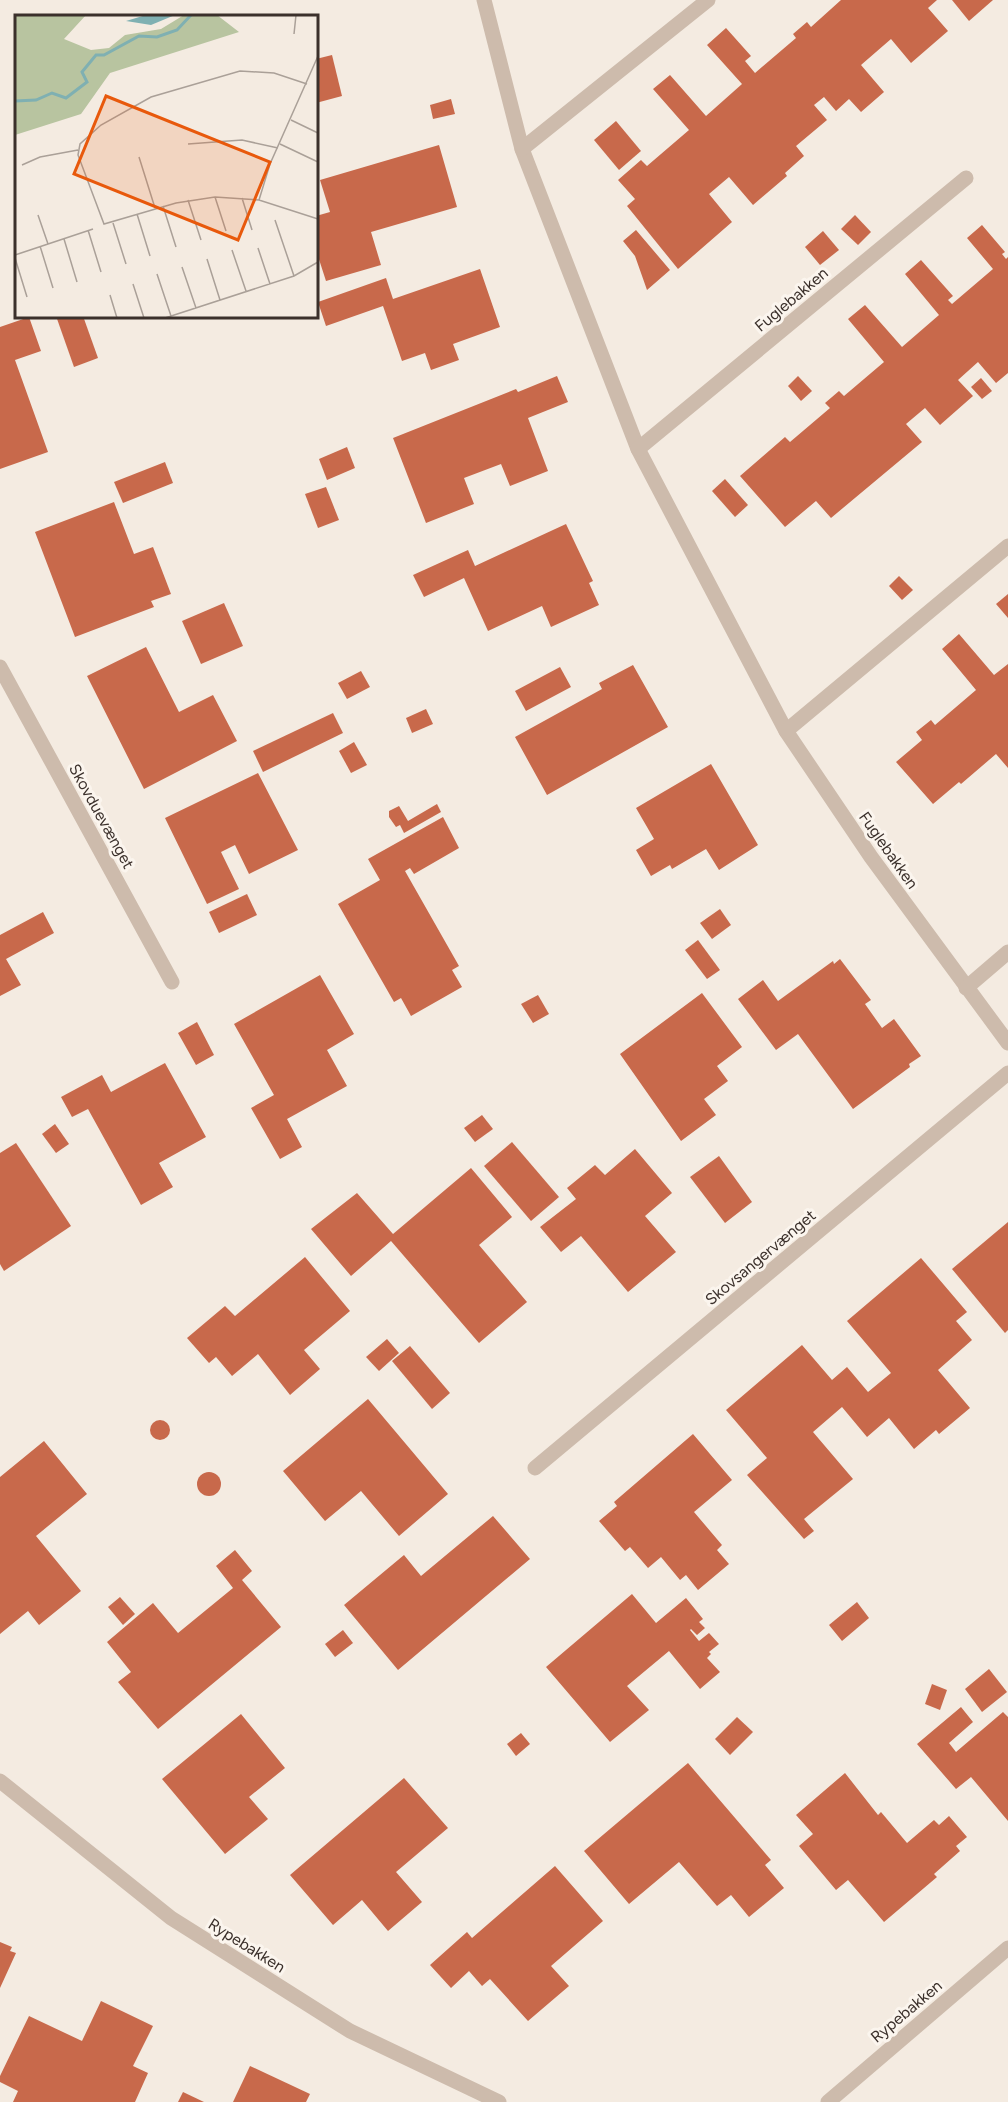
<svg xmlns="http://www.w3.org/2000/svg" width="1008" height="2102" font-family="Figtree,sans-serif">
  <rect width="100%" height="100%" fill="#f4ebe1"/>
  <g fill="#c8694b">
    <path d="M841,0H937L928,8L948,31L911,63L891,39L861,65L884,92L861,112L849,99L836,111L824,97L814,105L827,120L796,146L804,156L785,173L787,176L753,205L729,177L709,194L732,222L678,269L627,206L635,199L618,180L641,160L647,166L689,130L653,89L670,75L706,116L742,84L707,45L726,28L751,56L745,61L755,73L796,38L793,34L807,22L811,27Z"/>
    <path d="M952,0H993L969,21Z"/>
    <path d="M332,55L342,96L316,103V59Z"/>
    <path d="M451,99L455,114L433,119L430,105Z"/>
    <path d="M616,121L641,151L619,170L594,140Z"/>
    <path d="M439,145L457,207L371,232L381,265L326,281L316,250V216L330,212L320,180Z"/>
    <path d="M855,215L871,232L858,245L841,229Z"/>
    <path d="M982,225L1005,252L1002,254L1006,259L1008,257V373L996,383L978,362L958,380L973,396L940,425L925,408L906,424L922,442L831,518L816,501L785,527L740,476L785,437L790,442L830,408L825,403L839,391L844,396L884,362L848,319L865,305L902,347L939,315L905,274L921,260L953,296L948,300L952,304L993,269L967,238Z"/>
    <path d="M636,230L670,270L647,290L635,256L623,241Z"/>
    <path d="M823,231L839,250L820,265L805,247Z"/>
    <path d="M480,269L500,327L453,344L459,360L431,370L425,353L402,361L383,306L326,326L318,302L386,278L393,299Z"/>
    <path d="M56,316H83L98,358L74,367Z"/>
    <path d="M29,317L41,351L15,360L48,452L0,469V327Z"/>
    <path d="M557,376L568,402L528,418L548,471L510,486L501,464L464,478L474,504L426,523L393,438L516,389L518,392Z"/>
    <path d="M798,376L812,391L801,401L788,386Z"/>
    <path d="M981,378L992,391L982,399L971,387Z"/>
    <path d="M347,447L355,468L327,480L319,459Z"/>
    <path d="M165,462L173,483L123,503L114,482Z"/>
    <path d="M725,479L748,505L735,517L712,491Z"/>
    <path d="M326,487L339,520L318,528L305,494Z"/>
    <path d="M114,502L134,554L153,547L171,594L151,601L154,607L75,637L35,532Z"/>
    <path d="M566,524L593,581L589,583L599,605L551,627L542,606L488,631L464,578L424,597L413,575L468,550L475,566Z"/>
    <path d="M899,576L913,590L902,600L889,586Z"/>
    <path d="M1008,594V618L996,604Z"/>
    <path d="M224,603L243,646L201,664L182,621Z"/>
    <path d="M959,634L994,675L1008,664V768L996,754L961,784L959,782L933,804L896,762L922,740L916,732L931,720L935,725L976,690L942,649Z"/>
    <path d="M146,647L179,712L213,695L237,741L144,789L87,676Z"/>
    <path d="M633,665L668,727L547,795L515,737L602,689L599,683Z"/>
    <path d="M560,667L571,687L526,711L515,691Z"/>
    <path d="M361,671L370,687L347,699L338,683Z"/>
    <path d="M426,709L433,724L412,733L406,718Z"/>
    <path d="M333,713L343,733L263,772L253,751Z"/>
    <path d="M354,742L367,765L351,773L339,751Z"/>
    <path d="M711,764L758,845L719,870L706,849L672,869L670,865L651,876L636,850L654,839L636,808Z"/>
    <path d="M258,773L298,850L249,874L235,845L221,852L239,889L207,904L165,818Z"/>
    <path d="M437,804L441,812L404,833L400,825L396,827L389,817V811L399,806L408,821Z"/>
    <path d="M443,817L459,848L414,874L410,868L405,871L459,966L452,970L462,987L411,1016L401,998L394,1002L338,904L380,880L368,859Z"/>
    <path d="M247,894L257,915L219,933L209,912Z"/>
    <path d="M720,909L731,925L712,939L700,923Z"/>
    <path d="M43,912L54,933L6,959L21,985L0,996V935Z"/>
    <path d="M698,940L720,970L707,979L685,950Z"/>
    <path d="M840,959L871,1000L865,1004L882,1028L894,1019L921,1056L909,1064L910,1067L853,1109L798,1034L776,1050L738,999L763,980L778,1001L833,961L834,964Z"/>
    <path d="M320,975L354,1034L327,1050L347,1086L287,1119L302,1147L280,1159L251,1108L274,1095L234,1024Z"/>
    <path d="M702,993L742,1047L717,1066L728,1081L704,1099L716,1115L681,1141L620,1054Z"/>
    <path d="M538,995L549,1014L533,1023L521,1004Z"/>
    <path d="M197,1022L214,1055L196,1065L178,1033Z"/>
    <path d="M165,1063L206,1137L159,1163L173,1187L141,1205L88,1109L72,1117L61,1097L102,1075L111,1092Z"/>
    <path d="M482,1115L493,1129L475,1142L464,1128Z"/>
    <path d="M55,1124L69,1144L56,1153L42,1134Z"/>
    <path d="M512,1142L559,1197L531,1221L484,1166Z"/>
    <path d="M16,1143L71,1226L4,1271L0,1264V1153Z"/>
    <path d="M635,1149L672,1193L645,1216L676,1252L628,1292L581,1236L561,1252L540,1227L576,1199L567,1188L595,1165L605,1175Z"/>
    <path d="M719,1156L752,1202L725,1223L690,1177Z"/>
    <path d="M471,1168L512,1217L479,1245L527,1302L479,1343L391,1241L351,1276L311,1229L357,1193L393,1234Z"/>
    <path d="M1008,1222V1330L1005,1333L952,1269Z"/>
    <path d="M305,1257L350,1311L304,1350L320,1369L290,1395L258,1354L232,1376L216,1357L209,1363L187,1338L225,1306L235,1316Z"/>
    <path d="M921,1258L967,1312L956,1321L972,1340L938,1370L970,1408L939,1434L936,1430L914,1449L889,1418L867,1437L842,1407L813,1432L853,1479L804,1519L814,1531L804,1539L747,1475L767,1458L726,1410L802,1345L832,1380L847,1367L868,1392L891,1373L847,1321Z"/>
    <path d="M387,1339L399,1353L379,1371L366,1357Z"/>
    <path d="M410,1346L450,1393L432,1409L392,1361Z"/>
    <path d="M368,1399L448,1494L399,1536L361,1491L325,1521L283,1471Z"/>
    <circle cx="160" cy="1430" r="10"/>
    <path d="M693,1434L732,1480L694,1512L722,1545L717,1550L729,1564L698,1590L686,1575L680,1580L661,1557L648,1568L630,1547L625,1551L599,1521L617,1506L614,1502Z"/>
    <path d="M44,1441L87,1494L36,1536L81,1591L39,1625L28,1611L0,1634V1477Z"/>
    <circle cx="209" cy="1484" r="12"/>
    <path d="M493,1516L530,1559L398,1670L344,1605L404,1555L421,1576Z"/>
    <path d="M235,1550L252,1571L242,1580L281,1627L158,1729L118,1682L131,1672L107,1642L153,1603L178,1633L233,1588L216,1566Z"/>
    <path d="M632,1594L656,1623L686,1598L703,1619L699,1622L705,1628L697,1635L691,1629L690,1630L699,1641L709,1633L719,1644L709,1652L711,1654L707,1658L720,1672L700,1689L669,1651L627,1686L649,1710L610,1742L546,1667Z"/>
    <path d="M120,1597L135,1614L123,1625L108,1607Z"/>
    <path d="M857,1602L869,1618L842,1641L829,1625Z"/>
    <path d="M343,1630L353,1643L335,1657L325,1644Z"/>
    <path d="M989,1669L1007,1692L982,1712L965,1689Z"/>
    <path d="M932,1684L947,1690L940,1710L925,1704Z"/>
    <path d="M961,1707L973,1722L949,1743L956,1752L1003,1712L1008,1717V1821L971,1777L956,1789L917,1744Z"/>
    <path d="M241,1714L285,1768L249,1797L268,1819L225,1854L162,1779Z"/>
    <path d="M737,1717L753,1732L730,1755L715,1739Z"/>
    <path d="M521,1733L530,1744L516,1756L507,1744Z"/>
    <path d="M688,1763L771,1860L765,1865L784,1888L749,1917L731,1895L717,1906L679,1862L629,1904L584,1851Z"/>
    <path d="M845,1773L878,1815L881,1812L907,1843L934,1820L939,1825L949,1816L967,1837L956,1846L960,1851L934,1874L937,1877L884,1922L848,1880L836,1890L799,1846L813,1834L796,1815Z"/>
    <path d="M404,1778L448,1828L396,1872L422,1902L388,1931L362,1900L333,1925L290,1875Z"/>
    <path d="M555,1866L603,1921L551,1966L569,1986L528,2021L490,1979L482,1986L469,1971L451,1988L430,1965L467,1932L472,1938Z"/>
    <path d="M0,1942L12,1947L10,1951L16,1953L0,1988Z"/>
    <path d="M101,2001L153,2026L133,2066L148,2073L135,2102H13L18,2091L0,2082V2076L29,2016L82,2041Z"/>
    <path d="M250,2066L310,2094L306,2102H233Z"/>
    <path d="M183,2092L204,2102H178Z"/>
  </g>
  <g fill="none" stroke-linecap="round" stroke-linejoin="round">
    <g stroke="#cdbbac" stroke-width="15">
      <path d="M484,0L522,149L638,449L786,731L871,857L1008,1043"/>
      <path d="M522,149L708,0"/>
      <path d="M638,449L966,178"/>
      <path d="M0,667L172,982"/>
      <path d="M786,731L1008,546"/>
      <path d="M966,988L1008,952"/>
      <path d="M535,1468L1008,1073"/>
      <path d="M0,1781L171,1918L350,2031L499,2102"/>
      <path d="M828,2102L1008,1948"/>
    </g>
  </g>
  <g text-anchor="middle" stroke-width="6" stroke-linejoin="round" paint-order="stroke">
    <g font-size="16" fill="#3b302b" stroke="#fbf5ee">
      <text transform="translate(791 299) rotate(-40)" y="6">Fuglebakken</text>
      <text transform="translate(102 816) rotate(61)" y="6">Skovduevænget</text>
      <text transform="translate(889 850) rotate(55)" y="6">Fuglebakken</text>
      <text transform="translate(760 1257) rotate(-40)" y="6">Skovsangervænget</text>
      <text transform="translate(247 1945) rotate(32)" y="6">Rypebakken</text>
      <text transform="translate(906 2011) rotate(-40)" y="6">Rypebakken</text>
    </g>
  </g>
  <g transform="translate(15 15)">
    <rect width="303" height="303" fill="#f4ebe1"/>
    <path d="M0,0H71L49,24L76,35L94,33L110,20L146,14L169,0H202L224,17L95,58L66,99L0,120Z" fill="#b8c4a0"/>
    <path d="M131,0H160L136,10L111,6Z" fill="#7fb0b2"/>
    <path fill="none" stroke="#7fb0b2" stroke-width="3" d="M0,86L21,85L37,78L51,83L72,67L67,57L81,40H89L124,21L142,22L162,15L176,0"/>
    <path fill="none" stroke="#aaa098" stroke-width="1.5" d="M279,19L281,0M292,69L259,58L225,56L136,82L86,110L65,129L63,140L89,209L161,188L200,182L244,185L303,204M276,105L303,118M173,129L227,125L263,133M265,129L303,147M124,142L140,193M7,150L25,142L63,135M200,182L211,216M227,183L237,215M173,185L186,225M244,185L255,149L303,41M148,191L161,232M122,199L135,241M23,200L33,229M260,205L279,261M98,208L111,249M73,215L86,257M49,224L62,267M25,231L38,273M243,233L255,269M217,235L231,276M0,240L78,214M0,243L12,282M192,244L205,285M167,252L181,293M142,259L156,301M118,269L129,303M95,280L102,303M150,303L279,261L303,247"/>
    <path fill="#e8590c" fill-opacity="0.15" stroke="#e8590c" stroke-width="3" d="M91,81L255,147L223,225L59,159Z"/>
    <rect width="303" height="303" fill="none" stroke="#3b302b" stroke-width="3"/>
  </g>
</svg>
